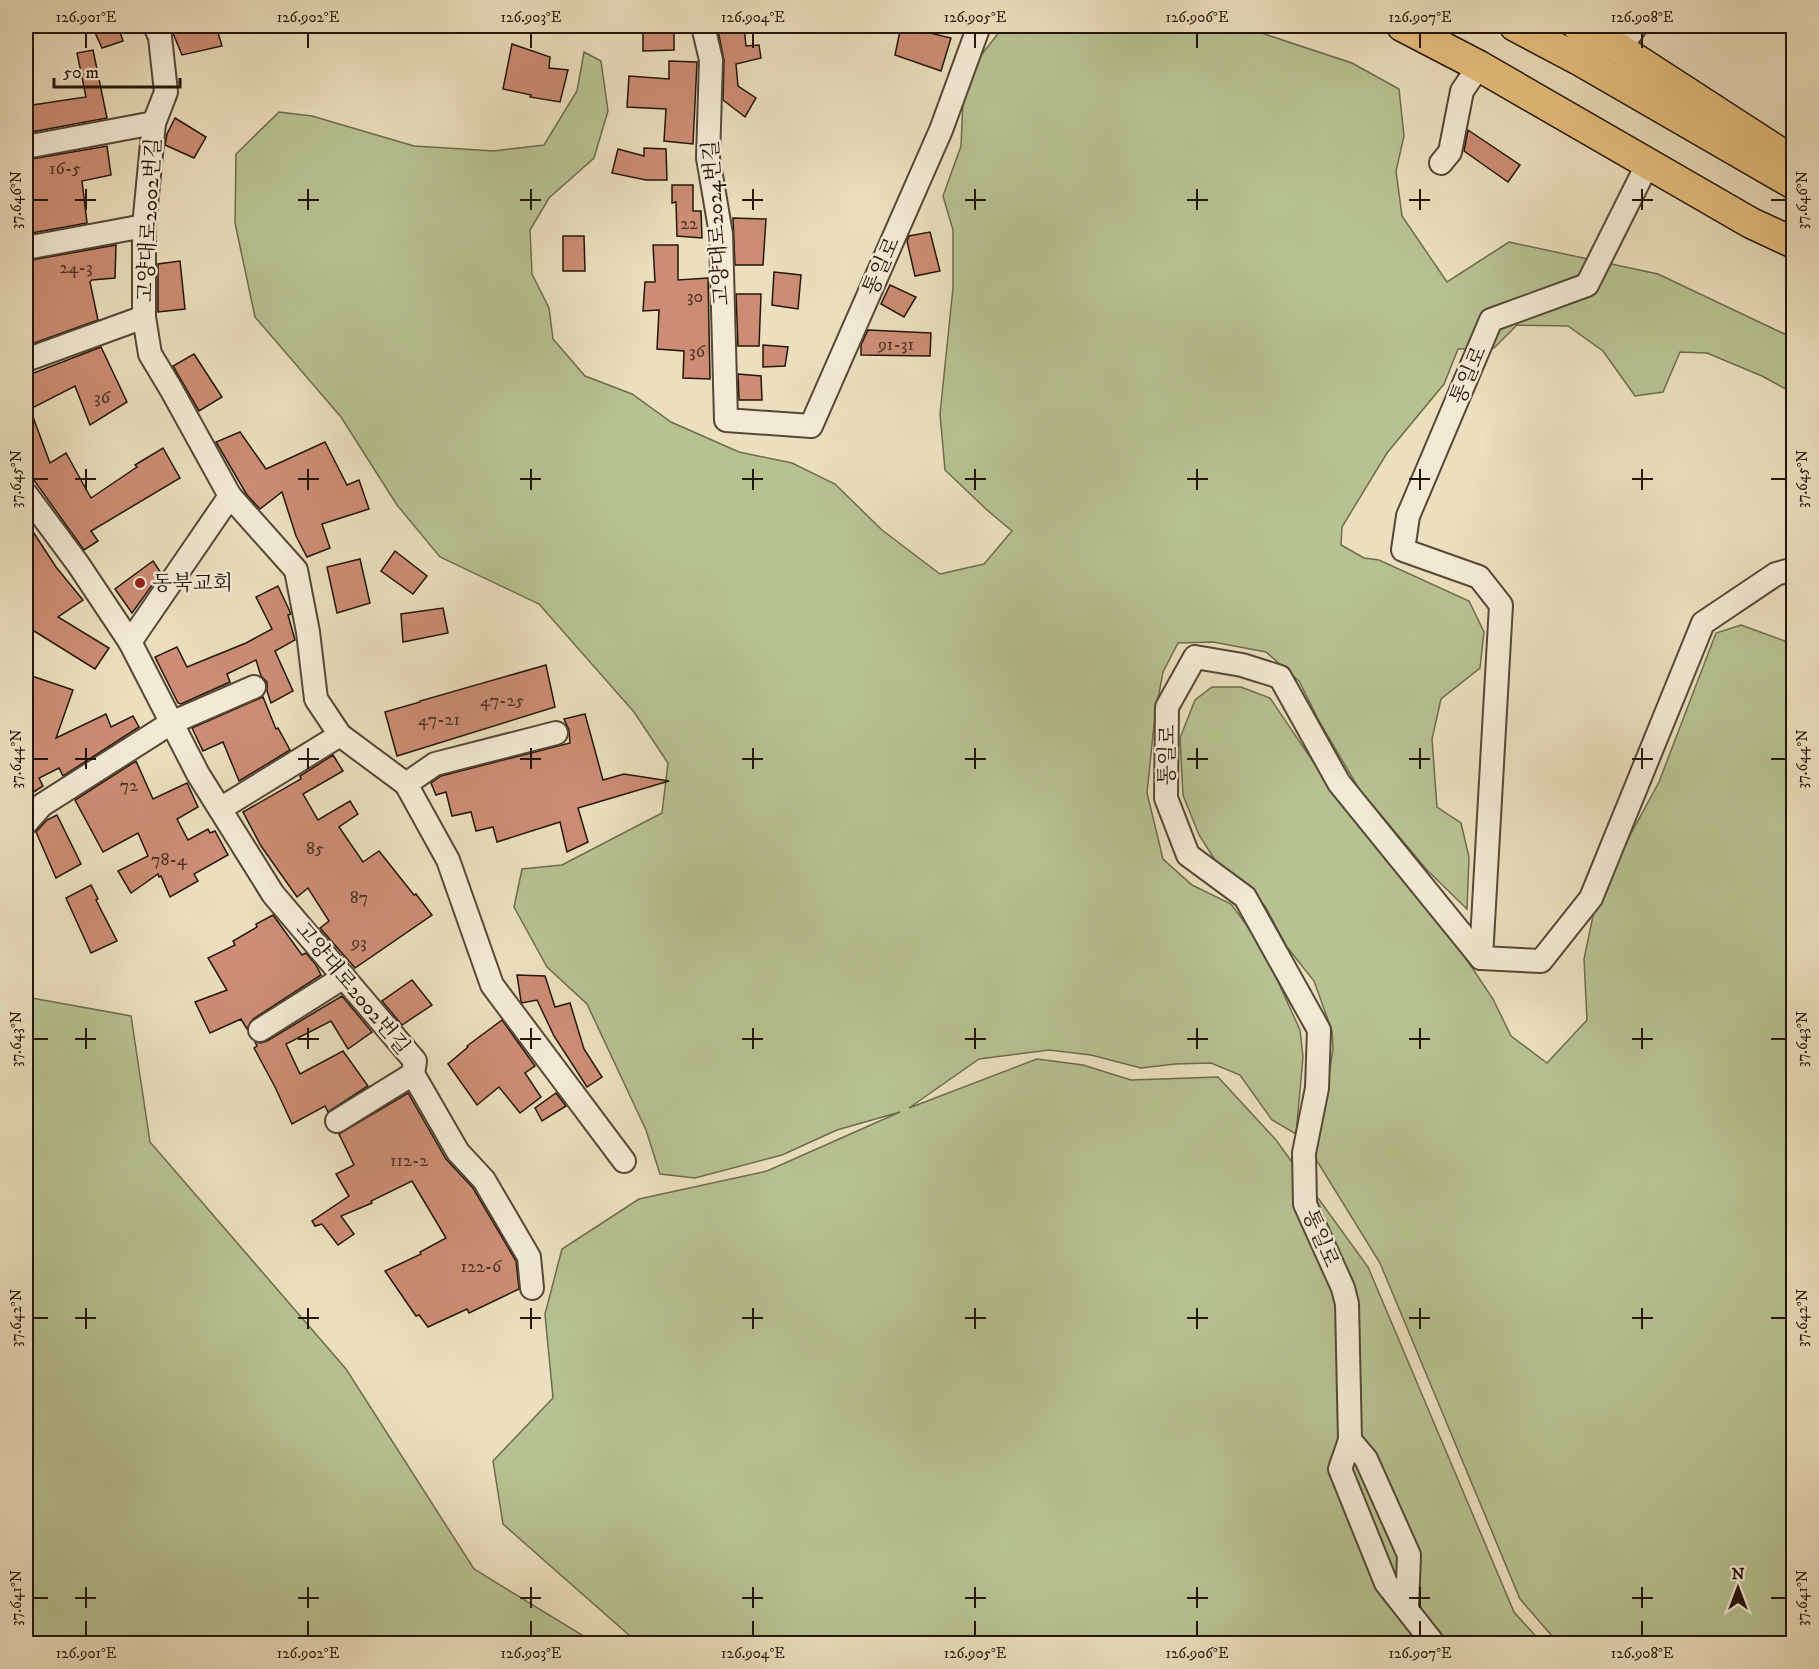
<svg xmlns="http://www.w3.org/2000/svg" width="1819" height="1669" font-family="'IM FELL DW Pica','Noto Serif KR',serif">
  <rect width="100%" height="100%" fill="#ebdfbd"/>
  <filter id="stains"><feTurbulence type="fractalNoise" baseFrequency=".00333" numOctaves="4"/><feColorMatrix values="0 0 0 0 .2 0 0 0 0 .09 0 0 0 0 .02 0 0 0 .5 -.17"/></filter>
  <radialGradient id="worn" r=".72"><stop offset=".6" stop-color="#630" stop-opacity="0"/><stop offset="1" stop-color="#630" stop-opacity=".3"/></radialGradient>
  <g fill="#b7c291" stroke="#6e6c4e" stroke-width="1.5">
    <path d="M1004,26H1240L1352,63L1399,89L1404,136L1396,171L1402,216L1447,282L1509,242L1658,274L1793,338V393L1762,376L1707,353L1680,352L1663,392L1635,396L1603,351L1568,326L1517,325L1494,348L1458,349L1444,384L1387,453L1342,527L1341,545L1364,558L1379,560L1469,601L1484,632L1480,668L1441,699L1432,739L1437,807L1461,823L1469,857L1467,909L1427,870L1359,789L1319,721L1299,681L1266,652L1213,642L1178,643L1163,672L1155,715L1147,793L1163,859L1192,885L1231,904L1248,927L1276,977L1300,1030L1303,1057L1296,1134L1272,1120L1240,1075L1211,1063L1175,1064L1141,1068L1091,1055L1049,1050L979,1059L909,1108L1037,1059L1083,1065L1131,1080L1218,1077L1276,1140L1368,1267L1514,1612L1542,1643H638L503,1524L493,1461L553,1398L545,1314L562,1249L639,1199L767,1171L900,1112L837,1130L782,1155L695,1178L660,1174L646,1130L587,1004L547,967L514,907L522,869L562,865L662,813L668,763L634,712L539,604L440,557L397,505L341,417L255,317L235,223L236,154L279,112L312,116L414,146L494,151L544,145L577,91L584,52L601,61L608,111L594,158L549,198L530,230L532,274L549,308L553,339L585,376L632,394L671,422L739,452L792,463L835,484L882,530L940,574L984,564L1012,531L987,510L945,470L940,414L953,288V230L943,196L961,146L964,77Z"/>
    <path d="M1741,625L1793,644V1643H1558L1520,1599L1380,1263L1312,1153L1321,1126L1333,1049L1332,1031L1314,981L1287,947L1265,906L1215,860L1199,835L1183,795L1180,738L1195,700L1212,687H1241L1270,698L1331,788L1463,954L1493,999L1511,1036L1547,1063L1587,1020L1584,959L1595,906L1614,865L1659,782L1716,633Z"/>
    <path d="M26,997L131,1016L150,1142L346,1369L474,1569L595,1643H26Z"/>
  </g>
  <g fill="#cc8d74" stroke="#24160a" stroke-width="1.5">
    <path d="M92,26H118L123,41L102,48Z"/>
    <path d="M170,26H216L222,46L182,55Z"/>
    <path d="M717,26H744L746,46L759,45L761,58L736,64L738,86L756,98L745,117L723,100L724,60Z"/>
    <path d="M901,26L951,38L941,71L895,55Z"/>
    <path d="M674,27V50L643,51V30Z"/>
    <path d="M512,44L550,57L549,68L568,70L560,102L530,97L531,95L503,89Z"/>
    <path d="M93,50L107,118L26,133V106L86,97L77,53Z"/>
    <path d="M669,61L697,62L693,144L664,141L666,109L627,107L629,76L669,79Z"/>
    <path d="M175,118L206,137L194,158L165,145L167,134Z"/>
    <path d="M1468,130L1520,165L1508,182L1464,151Z"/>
    <path d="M107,146L111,175L82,181L87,223L26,234V160Z"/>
    <path d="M644,148L666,149L667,180H646L612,173L618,149L644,156Z"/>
    <path d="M672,185H693V211H701L702,238L677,236L676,202L672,203Z"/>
    <path d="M733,218L766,219L763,265H735Z"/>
    <path d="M930,232L940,271L915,276L907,241L909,236Z"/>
    <path d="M563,236H584L585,271H563Z"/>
    <path d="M116,245L115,278L92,280L90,282L98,320L26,346V261Z"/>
    <path d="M653,245H678V280L708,278L710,379L683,378L684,351L657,349L659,310L643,311L645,282H655Z"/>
    <path d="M180,261L185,309L158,312V264Z"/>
    <path d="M774,272L801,275L798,309L772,305Z"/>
    <path d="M890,285L916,297L904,317L881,304Z"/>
    <path d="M736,294H761L759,346H738Z"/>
    <path d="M868,330L931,333L930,356L861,355V345Z"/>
    <path d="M763,345L788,347L785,366L763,367Z"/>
    <path d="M101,347L127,402L90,425L75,386L30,409L50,463L66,453L91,498L137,467L135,465L163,448L180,478L91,531L98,541L84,550L26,469V376Z"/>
    <path d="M194,354L222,397L199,411L173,366Z"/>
    <path d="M738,374L761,376L762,400H739Z"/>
    <path d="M240,432L266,469L325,442L347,485L359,480L369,509L322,524L330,548L307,557L296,536L282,492L260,509L247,495L216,442Z"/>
    <path d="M26,521L56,567L83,600L58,617L109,648L95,669L26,626Z"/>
    <path d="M395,551L427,576L413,594L381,571Z"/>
    <path d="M360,559L370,603L337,613L327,567Z"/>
    <path d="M153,561L161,573L132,613L115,589Z"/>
    <path d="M278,586L291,614L288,615L295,640L275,651L293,691L271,703L267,691V682L261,676L256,660L227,674L230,682L181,704L178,703L155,657L177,647L187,667L246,643L272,629L256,597Z"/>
    <path d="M443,608L448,633L403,642L401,614Z"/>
    <path d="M546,665L555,707L397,756L385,712L420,702V701Z"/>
    <path d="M26,674L73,690L56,738L106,714L111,727L133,716L139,727L63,776L59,768L39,778L43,786L26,797Z"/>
    <path d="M263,697L276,729L278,728L290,750L239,781L223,742L203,751L192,728Z"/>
    <path d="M585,714L603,780L624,774L669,781L578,808L588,842L567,852L560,822L497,842L493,827L476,831L471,812L452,816L446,792L436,795L431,783L441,776L570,743L569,730L564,719Z"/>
    <path d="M333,755L343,771L303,794L318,820L350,801L358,814L339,827L363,862L379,851L414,895L416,894L432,915L355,968L320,928L329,921L308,888L297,897L261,846L243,812L301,779L300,776Z"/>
    <path d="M136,761L153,799L187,783L198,807L177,819L188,840L208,829L210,833L215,831L228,855L194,874L198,881L170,897L161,876L159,877L158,874L131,893L118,871L148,856L138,833L103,852L75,800Z"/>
    <path d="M57,815L81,864L56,878L36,832L47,820Z"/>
    <path d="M91,885L98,899L96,900L117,941L91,953L66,898Z"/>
    <path d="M273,915L302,955L306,953L316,965L321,975L253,1019L247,1029L241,1019L210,1033L195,1002L227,990L208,958L235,945L233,941L257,927L256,924Z"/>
    <path d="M517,975L545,976L555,1007L570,1003L584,1049L602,1077L587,1087L554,1036L537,1000L522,1003L521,1001Z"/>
    <path d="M412,980L432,1005L402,1025L382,1001Z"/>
    <path d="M342,996L372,1032L348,1049L331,1021L286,1044L300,1074L343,1051L368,1086L328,1112L325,1106L292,1124L275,1087L254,1048L257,1046L255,1042L261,1043L267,1041Z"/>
    <path d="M502,1020L535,1066L525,1073L541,1097L520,1113L499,1087L477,1105L448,1064L468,1047L467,1046Z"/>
    <path d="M408,1093L446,1159L473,1188L516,1261L519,1289L469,1313L467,1309L428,1327L419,1315L416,1316L385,1271L421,1254L420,1252L446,1238L412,1181L371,1201L372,1203L341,1216L354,1234L338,1245L322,1224L315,1226L312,1221L349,1196L336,1174L354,1165L339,1134Z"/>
    <path d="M556,1093L566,1106L542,1121L535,1108Z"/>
  </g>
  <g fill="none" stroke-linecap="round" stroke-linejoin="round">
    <defs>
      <g id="minor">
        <path d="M155,26L160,37L166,92L154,123L144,226V317L150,354L171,389L230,496L296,570L308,632L316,699L340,735L406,784L448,860L492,985L624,1161"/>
        <path d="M703,26L711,60L708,158L721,234L726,420L811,426L941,130L979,26"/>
        <path d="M1620,49L1636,26"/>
        <path d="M26,147L154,123"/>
        <path d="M1441,163L1450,152L1462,91L1479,66"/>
        <path d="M26,248L144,226"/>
        <path d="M26,360L144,317"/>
        <path d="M26,494L78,564L130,642L198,774L273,894L415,1061L413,1074L458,1152L484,1180L529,1257L532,1288"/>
        <path d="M130,642L230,496"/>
        <path d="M406,784L435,764L556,733"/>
        <path d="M220,809L340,735"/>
        <path d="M26,823L42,805L171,723L254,687"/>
        <path d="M1481,958L1501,605L1479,577L1403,550L1408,516L1491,320L1587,285L1647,165"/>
        <path d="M260,1030L344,977"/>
        <path d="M337,1121L413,1074"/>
        <path d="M1350,1440L1366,1459L1409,1555L1407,1607"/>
        <path d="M1434,1644L1386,1583L1340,1469L1350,1440L1347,1304L1343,1288L1305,1204L1304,1153L1317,1088L1319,1030L1245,897L1188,855L1166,798L1167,707L1195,657L1242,665L1280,677L1339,783L1481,958L1541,961L1591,898L1703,623L1776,574L1794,569"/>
      </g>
      <g id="major">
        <path d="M1402,26L1479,66L1751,223L1794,243"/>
        <path d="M1515,26L1581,61L1794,184"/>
        <path d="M1578,26L1620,49L1794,162"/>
      </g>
    </defs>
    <use href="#minor" stroke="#564837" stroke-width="26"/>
    <use href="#major" stroke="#24160a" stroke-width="33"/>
    <use href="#minor" stroke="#f2ead4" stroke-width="22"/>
    <use href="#major" stroke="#e6c07e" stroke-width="30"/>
  </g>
  <path fill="none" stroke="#24160a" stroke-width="2" d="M86,33V48M308,33V48M531,33V48M753,33V48M975,33V48M1197,33V48M1420,33V48M1642,33V48M86,189V210M308,189V210M531,189V210M753,189V210M975,189V210M1197,189V210M1420,189V210M1642,189V210M33,200H48M75,200H96M298,200H319M520,200H541M742,200H763M965,200H986M1187,200H1208M1409,200H1430M1632,200H1653M1771,200H1786M86,469V490M308,469V490M531,469V490M753,469V490M975,469V490M1197,469V490M1420,469V490M1642,469V490M33,479H48M75,479H96M298,479H319M520,479H541M742,479H763M965,479H986M1187,479H1208M1409,479H1430M1632,479H1653M1771,479H1786M86,748V769M308,748V769M531,748V769M753,748V769M975,748V769M1197,748V769M1420,748V769M1642,748V769M33,759H48M75,759H96M298,759H319M520,759H541M742,759H763M965,759H986M1187,759H1208M1409,759H1430M1632,759H1653M1771,759H1786M86,1028V1049M308,1028V1049M531,1028V1049M753,1028V1049M975,1028V1049M1197,1028V1049M1420,1028V1049M1642,1028V1049M33,1039H48M75,1039H96M298,1039H319M520,1039H541M742,1039H763M965,1039H986M1187,1039H1208M1409,1039H1430M1632,1039H1653M1771,1039H1786M86,1308V1329M308,1308V1329M531,1308V1329M753,1308V1329M975,1308V1329M1197,1308V1329M1420,1308V1329M1642,1308V1329M33,1318H48M75,1318H96M298,1318H319M520,1318H541M742,1318H763M965,1318H986M1187,1318H1208M1409,1318H1430M1632,1318H1653M1771,1318H1786M86,1587V1608M308,1587V1608M531,1587V1608M753,1587V1608M975,1587V1608M1197,1587V1608M1420,1587V1608M1642,1587V1608M33,1598H48M75,1598H96M298,1598H319M520,1598H541M742,1598H763M965,1598H986M1187,1598H1208M1409,1598H1430M1632,1598H1653M1771,1598H1786M86,1621V1636M308,1621V1636M531,1621V1636M753,1621V1636M975,1621V1636M1197,1621V1636M1420,1621V1636M1642,1621V1636"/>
  <circle fill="#8f2418" stroke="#f2ead4" stroke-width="2" cx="140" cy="583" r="6"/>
  <g text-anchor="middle" stroke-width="5" stroke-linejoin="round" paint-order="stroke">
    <g font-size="18" fill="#4e3424">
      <text x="65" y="174">16-5</text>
      <text x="689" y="229">22</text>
      <text x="76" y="273">24-3</text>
      <text x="695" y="302">30</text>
      <text x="896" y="350">91-31</text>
      <text x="697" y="357">36</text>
      <text x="102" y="403">36</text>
      <text x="502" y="706">47-25</text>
      <text x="439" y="725">47-21</text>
      <text x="129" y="791">72</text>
      <text x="315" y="854">85</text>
      <text x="169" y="865">78-4</text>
      <text x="359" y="903">87</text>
      <text x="359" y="948">93</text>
      <text x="409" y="1166">112-2</text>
      <text x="481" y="1272">122-6</text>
    </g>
    <g font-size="21" fill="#24160a" stroke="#f2ead4">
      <text transform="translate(149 220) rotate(-87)" y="7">고양대로2002번길</text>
      <text transform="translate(716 223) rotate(-94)" y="7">고양대로2024번길</text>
      <text transform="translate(881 266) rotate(-66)" y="7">통일로</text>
      <text transform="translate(1468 375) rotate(-67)" y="7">통일로</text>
      <text transform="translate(1167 755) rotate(-89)" y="7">통일로</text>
      <text transform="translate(353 988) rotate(50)" y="7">고양대로2002번길</text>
      <text transform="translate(1321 1238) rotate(67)" y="7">통일로</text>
    </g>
    <g font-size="21" fill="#24160a" stroke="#f2ead4" text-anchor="start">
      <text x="152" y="590">동북교회</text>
    </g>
  </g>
  <rect width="1819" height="1669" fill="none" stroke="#ebdfbd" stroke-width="66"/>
  <g transform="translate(1738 1588)" stroke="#f2ead4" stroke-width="4.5" paint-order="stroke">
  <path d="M0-4.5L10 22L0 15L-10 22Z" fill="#24160a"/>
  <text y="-9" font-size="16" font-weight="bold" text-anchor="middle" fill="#24160a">N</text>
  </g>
  <path d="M54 78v9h126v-9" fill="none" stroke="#24160a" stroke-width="3"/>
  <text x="63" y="78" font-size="18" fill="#24160a" stroke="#f2ead4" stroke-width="4.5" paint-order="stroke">50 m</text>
  <rect x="33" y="33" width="1753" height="1603" fill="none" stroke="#24160a" stroke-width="2"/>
  <g font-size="15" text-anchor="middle" fill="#24160a">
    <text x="86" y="22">126.901°E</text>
    <text x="308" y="22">126.902°E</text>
    <text x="531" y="22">126.903°E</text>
    <text x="753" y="22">126.904°E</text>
    <text x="975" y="22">126.905°E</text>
    <text x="1197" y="22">126.906°E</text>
    <text x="1420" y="22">126.907°E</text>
    <text x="1642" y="22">126.908°E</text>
    <text transform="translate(16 200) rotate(-90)" y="5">37.646°N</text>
    <text transform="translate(1802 200) rotate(-90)" y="5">37.646°N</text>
    <text transform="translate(16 479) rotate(-90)" y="5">37.645°N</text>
    <text transform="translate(1802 479) rotate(-90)" y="5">37.645°N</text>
    <text transform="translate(16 759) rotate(-90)" y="5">37.644°N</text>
    <text transform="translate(1802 759) rotate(-90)" y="5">37.644°N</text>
    <text transform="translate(16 1039) rotate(-90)" y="5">37.643°N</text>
    <text transform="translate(1802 1039) rotate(-90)" y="5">37.643°N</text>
    <text transform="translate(16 1318) rotate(-90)" y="5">37.642°N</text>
    <text transform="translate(1802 1318) rotate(-90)" y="5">37.642°N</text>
    <text transform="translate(16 1598) rotate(-90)" y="5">37.641°N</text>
    <text transform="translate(1802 1598) rotate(-90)" y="5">37.641°N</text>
    <text x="86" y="1658">126.901°E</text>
    <text x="308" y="1658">126.902°E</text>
    <text x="531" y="1658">126.903°E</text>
    <text x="753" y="1658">126.904°E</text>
    <text x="975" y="1658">126.905°E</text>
    <text x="1197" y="1658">126.906°E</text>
    <text x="1420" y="1658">126.907°E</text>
    <text x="1642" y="1658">126.908°E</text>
  </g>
  <rect width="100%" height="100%" filter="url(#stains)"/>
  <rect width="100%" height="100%" fill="url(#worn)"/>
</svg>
